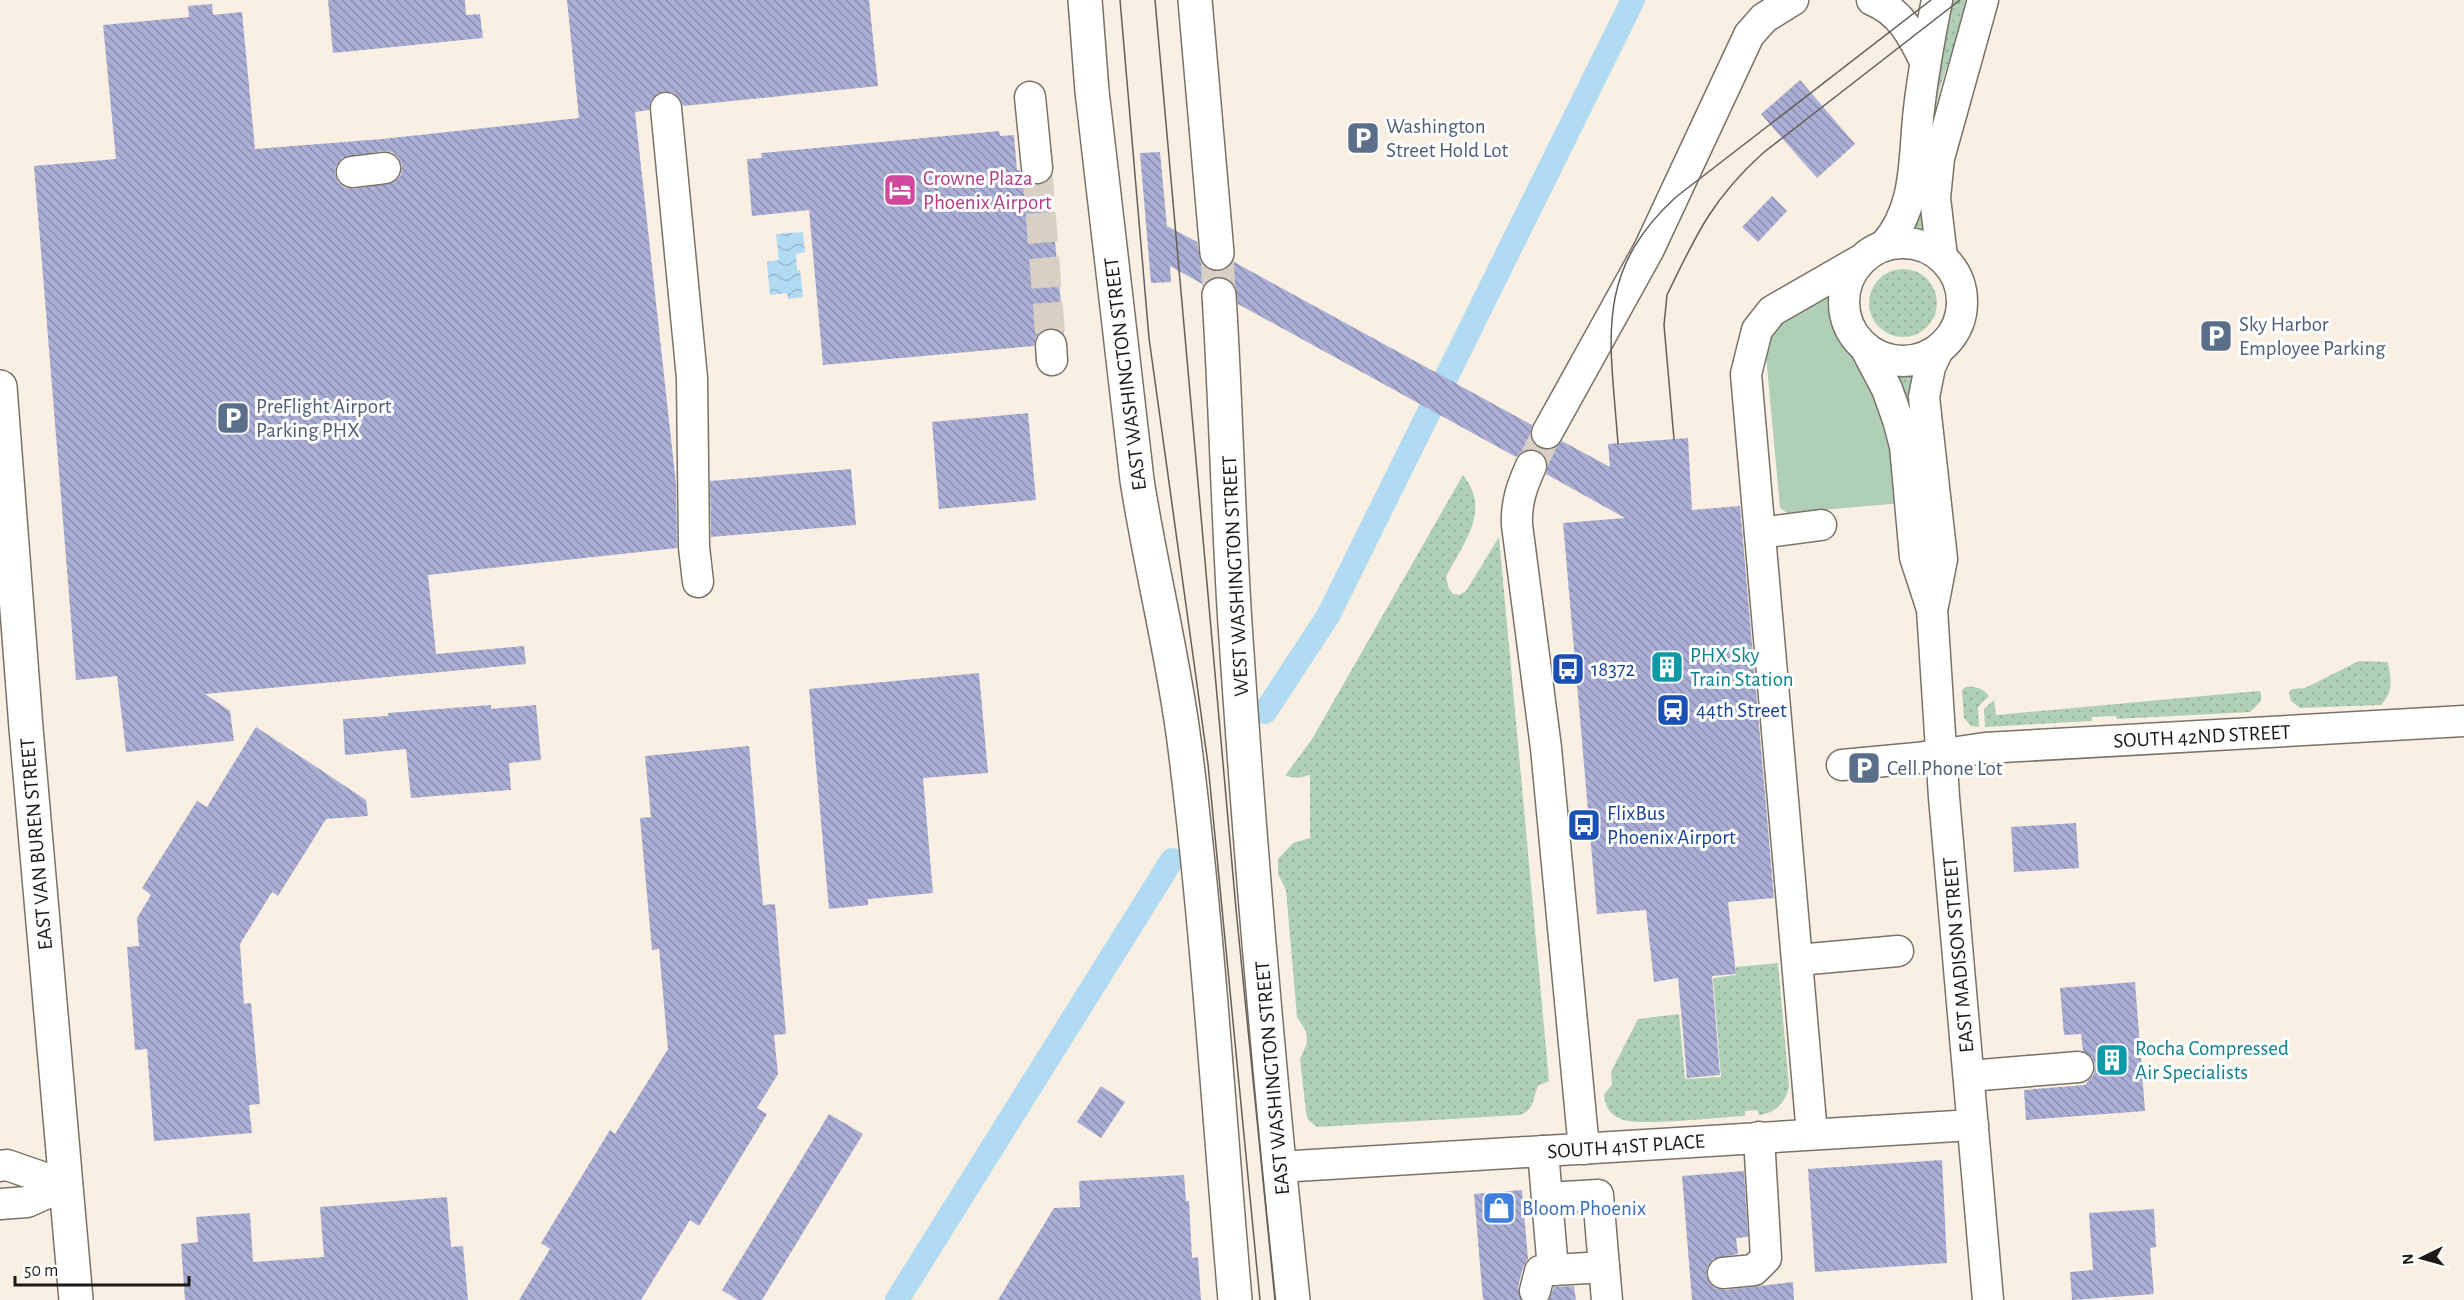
<svg xmlns="http://www.w3.org/2000/svg" width="2464" height="1300" font-family="'Alegreya Sans',sans-serif">
  <defs>
    <pattern id="grass-dots" width="8" height="8" patternUnits="userSpaceOnUse" patternTransform="scale(1.5)"><rect width="8" height="8" fill="#afd0b6"/><path d="M2 2h.1M6 6h.1" fill="none" stroke="#96b29c" stroke-width="1.8" stroke-linecap="round"/></pattern>
    <pattern id="water-waves" width="16" height="10" patternUnits="userSpaceOnUse" patternTransform="scale(1.5)"><rect width="16" height="10" fill="#b1daf3"/><path d="M0 5q4-4 8 0t8 0" fill="none" stroke="#98bad0"/></pattern>
    <pattern id="building-back-hatch" width="6" height="6" patternUnits="userSpaceOnUse" patternTransform="scale(1.5)"><rect width="6" height="6" fill="#acafd5"/><path d="M-1 5l2 2M0 0l6 6M5-1l2 2" fill="none" stroke="#8b8eac"/></pattern>
  </defs>
  <rect width="100%" height="100%" fill="#f9f0e3"/>
  <g fill="url(#grass-dots)">
    <path d="M1951,0H1966L1958,35L1940,87L1933,119L1927,159L1925,235L1908,232L1923,160Z"/>
    <circle cx="1903" cy="303" r="34"/>
    <path d="M1918,371L1915,394L1902,396L1893,373Z"/>
    <path d="M1463,475C1492,511 1463,543 1446,577L1449,589L1453,594L1459,595L1466,591L1499,537L1549,1081L1538,1086C1532,1098 1536,1110 1519,1115L1317,1127L1308,1120L1306,1112L1300,1059L1307,1043L1306,1031L1297,1017L1286,890L1278,874V859L1293,843L1310,838V775L1298,778L1285,776L1312,739Z"/>
    <path d="M2359,661L2388,662C2391,679 2394,692 2381,705L2300,708L2291,701L2289,692L2292,689L2305,688Z"/>
    <path d="M1965,687C1975,686 1983,688 1989,696L1978,707L1979,727L1971,726L1964,718L1962,691Z"/>
    <path d="M2258,691L2261,692V701L2250,712L2117,719L2116,716L2092,717V721L1985,727L1984,709L1994,700L1996,715Z"/>
    <path d="M1778,963L1789,1086C1786,1102 1776,1113 1759,1115L1757,1110L1745,1111V1116C1721,1117 1638,1127 1621,1119C1609,1114 1605,1106 1604,1094L1612,1085L1611,1072L1638,1019L1679,1014L1685,1079L1721,1077L1713,978L1736,975V967Z"/>
  </g>
  <path fill="#afd0b6" d="M1835,288V323L1854,354L1878,387L1903,503L1787,513L1780,508L1765,345L1792,309Z"/>
  <path fill="url(#water-waves)" d="M803,232L805,252L796,254L797,270H800L803,297L788,299L787,293L770,295L767,262L779,260L776,234Z"/>
  <g fill="none" stroke-linecap="round" stroke-linejoin="round">
    <g stroke="#b1daf3" stroke-width="24">
      <path d="M1265,712L1328,616L1633,0"/>
      <path d="M897,1300L1172,860"/>
    </g>
  </g>
  <g fill="url(#building-back-hatch)" fill-rule="evenodd">
    <path d="M328,0H465L466,15L480,14L483,38L333,53Z"/>
    <path d="M567,0H869L878,86L683,106L680,99L674,93L664,91L657,94L651,100L649,110L635,112L676,484L677,548L428,575L436,654L524,646L526,664L205,694L230,711L234,741L126,752L117,676L76,680L34,166L116,159L103,25L189,17L188,6L212,4L213,15L242,12L255,149L382,139L579,118ZM383,151L392,152L398,157L402,165L401,175L395,182L353,189L345,188L338,182L335,173L336,166L342,158Z"/>
    <path d="M1800,80L1855,144L1817,178L1761,114Z"/>
    <path d="M999,131L1000,136L1014,135L1017,170H1020L1023,178L1030,184L1038,185L1049,180L1064,334L1058,329L1050,328L1042,330L1036,337L1034,346L823,365L809,210L752,216L747,159L762,158L761,153Z"/>
    <path d="M1160,152L1167,226L1197,242L1201,263L1209,270L1219,272L1228,268L1234,262L1532,425L1530,433L1532,441L1539,448L1548,450L1555,448L1562,441L1610,467L1608,444L1688,438L1692,510L1740,506L1774,898L1728,902L1736,974L1712,976L1720,1075L1687,1078L1678,978L1654,982L1646,910L1597,914L1563,523L1625,518L1546,474L1548,464L1545,455L1538,451L1529,449L1521,452L1516,457L1238,304L1235,285L1227,278L1217,276L1209,279L1204,285L1170,266L1171,282L1151,283L1140,153Z"/>
    <path d="M1772,196L1787,211L1758,242L1742,227Z"/>
    <path d="M1028,413L1036,500L939,509L932,422Z"/>
    <path d="M851,469L856,525L711,537L710,481Z"/>
    <path d="M979,673L988,773L923,778L933,893L868,899V905L829,909L809,689Z"/>
    <path d="M491,705V709L536,705L541,760L509,763L511,790L411,798L406,749L345,755L343,719L388,716V713Z"/>
    <path d="M256,727L366,800L368,816L326,819L278,896L272,892L240,944L244,1004L251,1003L260,1104L249,1105L252,1133L154,1141L147,1049L135,1050L127,947L139,946L137,918L151,895L142,888L197,801L207,807Z"/>
    <path d="M749,746L763,905L775,904L786,1034L774,1035L778,1074L757,1108L767,1114L699,1226L690,1220L641,1300H519L550,1249L541,1243L610,1130L615,1134L668,1049L659,949L652,950L640,818L651,817L645,756Z"/>
    <path d="M2076,823L2079,868L2014,872L2011,827Z"/>
    <path d="M2135,982L2145,1111L2026,1120L2024,1090L2085,1085L2094,1074L2095,1065L2092,1057L2083,1051L2081,1034L2064,1035L2060,988Z"/>
    <path d="M1101,1086L1125,1102L1101,1138L1077,1122Z"/>
    <path d="M829,1114L863,1134L762,1300H738L722,1290Z"/>
    <path d="M1942,1160L1947,1263L1815,1272L1808,1169Z"/>
    <path d="M1744,1171L1748,1237L1736,1238L1738,1254L1713,1259L1708,1265L1706,1274L1709,1282L1715,1288L1725,1290L1793,1282L1794,1300H1692L1682,1176Z"/>
    <path d="M1184,1175L1186,1201H1189L1192,1258L1198,1257L1201,1300H998L1054,1208L1080,1207L1079,1181Z"/>
    <path d="M1522,1190L1528,1259L1523,1267L1518,1287L1521,1300H1483L1474,1194Z"/>
    <path d="M447,1197L451,1247L463,1246L468,1300H185L181,1244L198,1242L196,1217L250,1213L253,1262L324,1257L320,1207Z"/>
    <path d="M2154,1209L2156,1247L2150,1248L2154,1294L2072,1300L2070,1272L2093,1270L2089,1213Z"/>
    <path d="M1574,1286L1576,1300H1549L1554,1287Z"/>
  </g>
  <g fill="none" stroke-linecap="round" stroke-linejoin="round">
    <g stroke="#d8d0c4" stroke-width="30" stroke-dasharray="30 15" stroke-linecap="butt">
      <path d="M1037,168L1051,345"/>
      <path d="M1531,466L1547,433"/>
    </g>
    <path stroke="#d8d0c4" stroke-width="33" stroke-dasharray="33 16" stroke-linecap="butt" d="M1217,253L1219,295"/>
    <defs>
      <g id="minor">
        <path d="M1872,0C1901,12 1912,35 1925,61"/>
        <path d="M1030,97L1037,168"/>
        <path d="M666,108L692,378L694,547L698,582"/>
        <path d="M352,172L385,168"/>
        <circle cx="1903" cy="302" r="59"/>
        <path d="M1885,245C1919,205 1913,158 1919,109C1923,73 1930,36 1937,0"/>
        <path d="M1942,257L1935,198L1939,158L1983,0"/>
        <path d="M1051,345L1052,360"/>
        <path d="M1866,349L1887,389L1898,420L1905,446L1915,557L1932,609L1944,797L1988,1300"/>
        <path d="M1547,433L1649,249L1749,35L1764,18L1793,0"/>
        <path d="M1531,466C1522,486 1516,502 1517,525L1546,748L1584,1149"/>
        <path d="M1760,533L1821,525"/>
        <path d="M1933,606L1942,559L1924,397L1930,367L1938,350"/>
        <path d="M1842,765L1917,758L1985,748L2464,721"/>
        <path d="M1798,960L1898,951"/>
        <path d="M1969,1076L2078,1067"/>
        <path d="M1812,1134L1746,374L1757,330L1772,311L1859,261"/>
        <path d="M1543,1151L1553,1270L1604,1267L1598,1195L1547,1198"/>
        <path d="M0,1166L7,1165L65,1185"/>
        <path d="M1279,1167L1973,1125"/>
        <path d="M0,1204L27,1202L65,1185"/>
        <path d="M1604,1267L1607,1300"/>
        <path d="M1723,1273L1754,1270L1766,1258L1759,1137"/>
        <path d="M1535,1291L1540,1271L1553,1270"/>
      </g>
      <g id="major">
        <path d="M1085,0L1092,91L1137,480C1151,570 1174,658 1185,748C1208,931 1219,1116 1235,1300"/>
        <path d="M1195,0L1217,253"/>
        <path d="M1219,295C1226,405 1228,515 1235,624C1250,850 1269,1075 1293,1300"/>
        <path d="M0,387L26,728L76,1300"/>
      </g>
    </defs>
    <use href="#minor" stroke="#797267" stroke-width="33"/>
    <use href="#major" stroke="#797267" stroke-width="36"/>
    <use href="#minor" stroke="#fff" stroke-width="30"/>
    <use href="#major" stroke="#fff" stroke-width="33"/>
    <g stroke="#645f58" stroke-width="1.5">
      <path d="M1120,0L1149,338L1208,764L1260,1300"/>
      <path d="M1155,0L1236,909L1275,1300"/>
      <path d="M1674,439L1664,325L1667,295C1696,235 1712,199 1763,153L1960,0"/>
      <path d="M1618,444C1611,342 1592,274 1676,197L1931,0"/>
    </g>
  </g>
  <defs>
    <symbol id="parking-square" viewBox="-11 -11 22 22"><rect x="-9" y="-9" width="18" height="18" rx="4" fill="#5c6f8a" stroke="#fefefe"/><path d="M-3.5-5.5H1a3.5 3.5 0 0 1 0 7H-1V5.5H-3.5ZM-1-3.4V-.6H.8a1.4 1.4 0 0 0 0-2.8Z" fill="#fff"/></symbol>
    <symbol id="hotel-square" viewBox="-11 -11 22 22"><rect x="-9" y="-9" width="18" height="18" rx="4" fill="#d1479c" stroke="#fefefe"/><path d="M-6-4.5h1.5V1H6V5H4.5V3h-9V5H-6ZM-4 0a1.8 1.8 0 1 1 3.6 0ZM.5 0V-2.5h3Q6-2.5 6 0Z" fill="#fff"/></symbol>
    <symbol id="building-square" viewBox="-11 -11 22 22"><rect x="-9" y="-9" width="18" height="18" rx="4" fill="#0f9aa8" stroke="#fefefe"/><path d="M-4-6H4V6H1V3H-1V6H-4ZM-2.5-4.3h1.7v1.8h-1.7ZM.8-4.3h1.7v1.8H.8ZM-2.5-1h1.7V.8h-1.7ZM.8-1h1.7V.8H.8Z" fill="#fff"/></symbol>
    <symbol id="bus-square" viewBox="-11 -11 22 22"><rect x="-9" y="-9" width="18" height="18" rx="4" fill="#1a4fb4" stroke="#fefefe"/><path d="M-5-6H5V4H4V6H2V4H-2V6H-4V4H-5ZM-3.5-4V0h7V-4ZM-3.5 1.2v1.5H-2V1.2ZM2 1.2v1.5H3.5V1.2Z" fill="#fff"/></symbol>
    <symbol id="station-square" viewBox="-11 -11 22 22"><rect x="-9" y="-9" width="18" height="18" rx="4" fill="#1a4fb4" stroke="#fefefe"/><path d="M-3-6H3Q5-6 5-4V2Q5 4 3 4L4.5 6H3L1.5 4h-3L-3 6H-4.5L-3 4Q-5 4-5 2V-4Q-5-6-3-6ZM-3.5-4v3h7v-3ZM-3.5 1v1.5H-2V1ZM2 1v1.5H3.5V1Z" fill="#fff"/></symbol>
    <symbol id="shop-square" viewBox="-11 -11 22 22"><rect x="-9" y="-9" width="18" height="18" rx="4" fill="#3f7fe0" stroke="#fefefe"/><path d="M-5-2.5h2.3a2.7 3.5 0 0 1 5.4 0H5L5.5 6h-11ZM-1.5-2.5h3a1.5 2.3 0 0 0-3 0Z" fill="#fff"/></symbol>
  </defs>
  <g fill-rule="evenodd">
    <use href="#parking-square" x="1344" y="119" width="38" height="38"/>
    <use href="#hotel-square" x="881" y="171" width="38" height="38"/>
    <use href="#parking-square" x="2197" y="317" width="38" height="38"/>
    <use href="#parking-square" x="214" y="399" width="38" height="38"/>
    <use href="#building-square" x="1648" y="648" width="38" height="38"/>
    <use href="#bus-square" x="1549" y="650" width="38" height="38"/>
    <use href="#station-square" x="1654" y="691" width="38" height="38"/>
    <use href="#parking-square" x="1845" y="749" width="38" height="38"/>
    <use href="#bus-square" x="1565" y="806" width="38" height="38"/>
    <use href="#building-square" x="2093" y="1041" width="38" height="38"/>
    <use href="#shop-square" x="1480" y="1189" width="38" height="38"/>
  </g>
  <g text-anchor="middle" stroke-width="6" stroke-linejoin="round" paint-order="stroke">
    <g font-size="21" fill="#4e5e75" stroke="#fefefe" text-anchor="start">
      <text x="1386" y="133">Washington<tspan x="1386" dy="24">Street Hold Lot</tspan></text>
      <text x="2239" y="331">Sky Harbor<tspan x="2239" dy="24">Employee Parking</tspan></text>
      <text x="256" y="413">PreFlight Airport<tspan x="256" dy="24">Parking PHX</tspan></text>
      <text x="1887" y="775">Cell Phone Lot</text>
    </g>
    <g font-size="21" fill="#b23c85" stroke="#fefefe" text-anchor="start">
      <text x="923" y="185">Crowne Plaza<tspan x="923" dy="24">Phoenix Airport</tspan></text>
    </g>
    <g font-size="21" fill="#1d1a16" stroke="#fefefe">
      <text transform="translate(1125 374) rotate(-97)" y="7">EAST WASHINGTON STREET</text>
      <text transform="translate(1235 576) rotate(-93)" y="7">WEST WASHINGTON STREET</text>
      <text transform="translate(2202 736) rotate(-3)" y="7">SOUTH 42ND STREET</text>
      <text transform="translate(36 844) rotate(-95)" y="7">EAST VAN BUREN STREET</text>
      <text transform="translate(1958 955) rotate(-95)" y="7">EAST MADISON STREET</text>
      <text transform="translate(1272 1078) rotate(-95)" y="7">EAST WASHINGTON STREET</text>
      <text transform="translate(1626 1146) rotate(-4)" y="7">SOUTH 41ST PLACE</text>
    </g>
    <g font-size="21" fill="#0d838f" stroke="#fefefe" text-anchor="start">
      <text x="1690" y="662">PHX Sky<tspan x="1690" dy="24">Train Station</tspan></text>
      <text x="2135" y="1055">Rocha Compressed<tspan x="2135" dy="24">Air Specialists</tspan></text>
    </g>
    <g font-size="21" fill="#164399" stroke="#fefefe" text-anchor="start">
      <text x="1591" y="676">18372</text>
      <text x="1696" y="717">44th Street</text>
      <text x="1607" y="820">FlixBus<tspan x="1607" dy="24">Phoenix Airport</tspan></text>
    </g>
    <g font-size="21" fill="#366cbe" stroke="#fefefe" text-anchor="start">
      <text x="1522" y="1215">Bloom Phoenix</text>
    </g>
  </g>
  <g transform="translate(2422 1258) rotate(265)" stroke="#fefefe" stroke-width="4.5" paint-order="stroke">
  <path d="M0-4.5L10 22L0 15L-10 22Z" fill="#1d1a16"/>
  <text y="-9" font-size="16" font-weight="bold" text-anchor="middle" fill="#1d1a16">N</text>
  </g>
  <path d="M15 1276v9h174v-9" fill="none" stroke="#1d1a16" stroke-width="3"/>
  <text x="24" y="1276" font-size="18" fill="#1d1a16" stroke="#fefefe" stroke-width="4.5" paint-order="stroke">50 m</text>
</svg>
